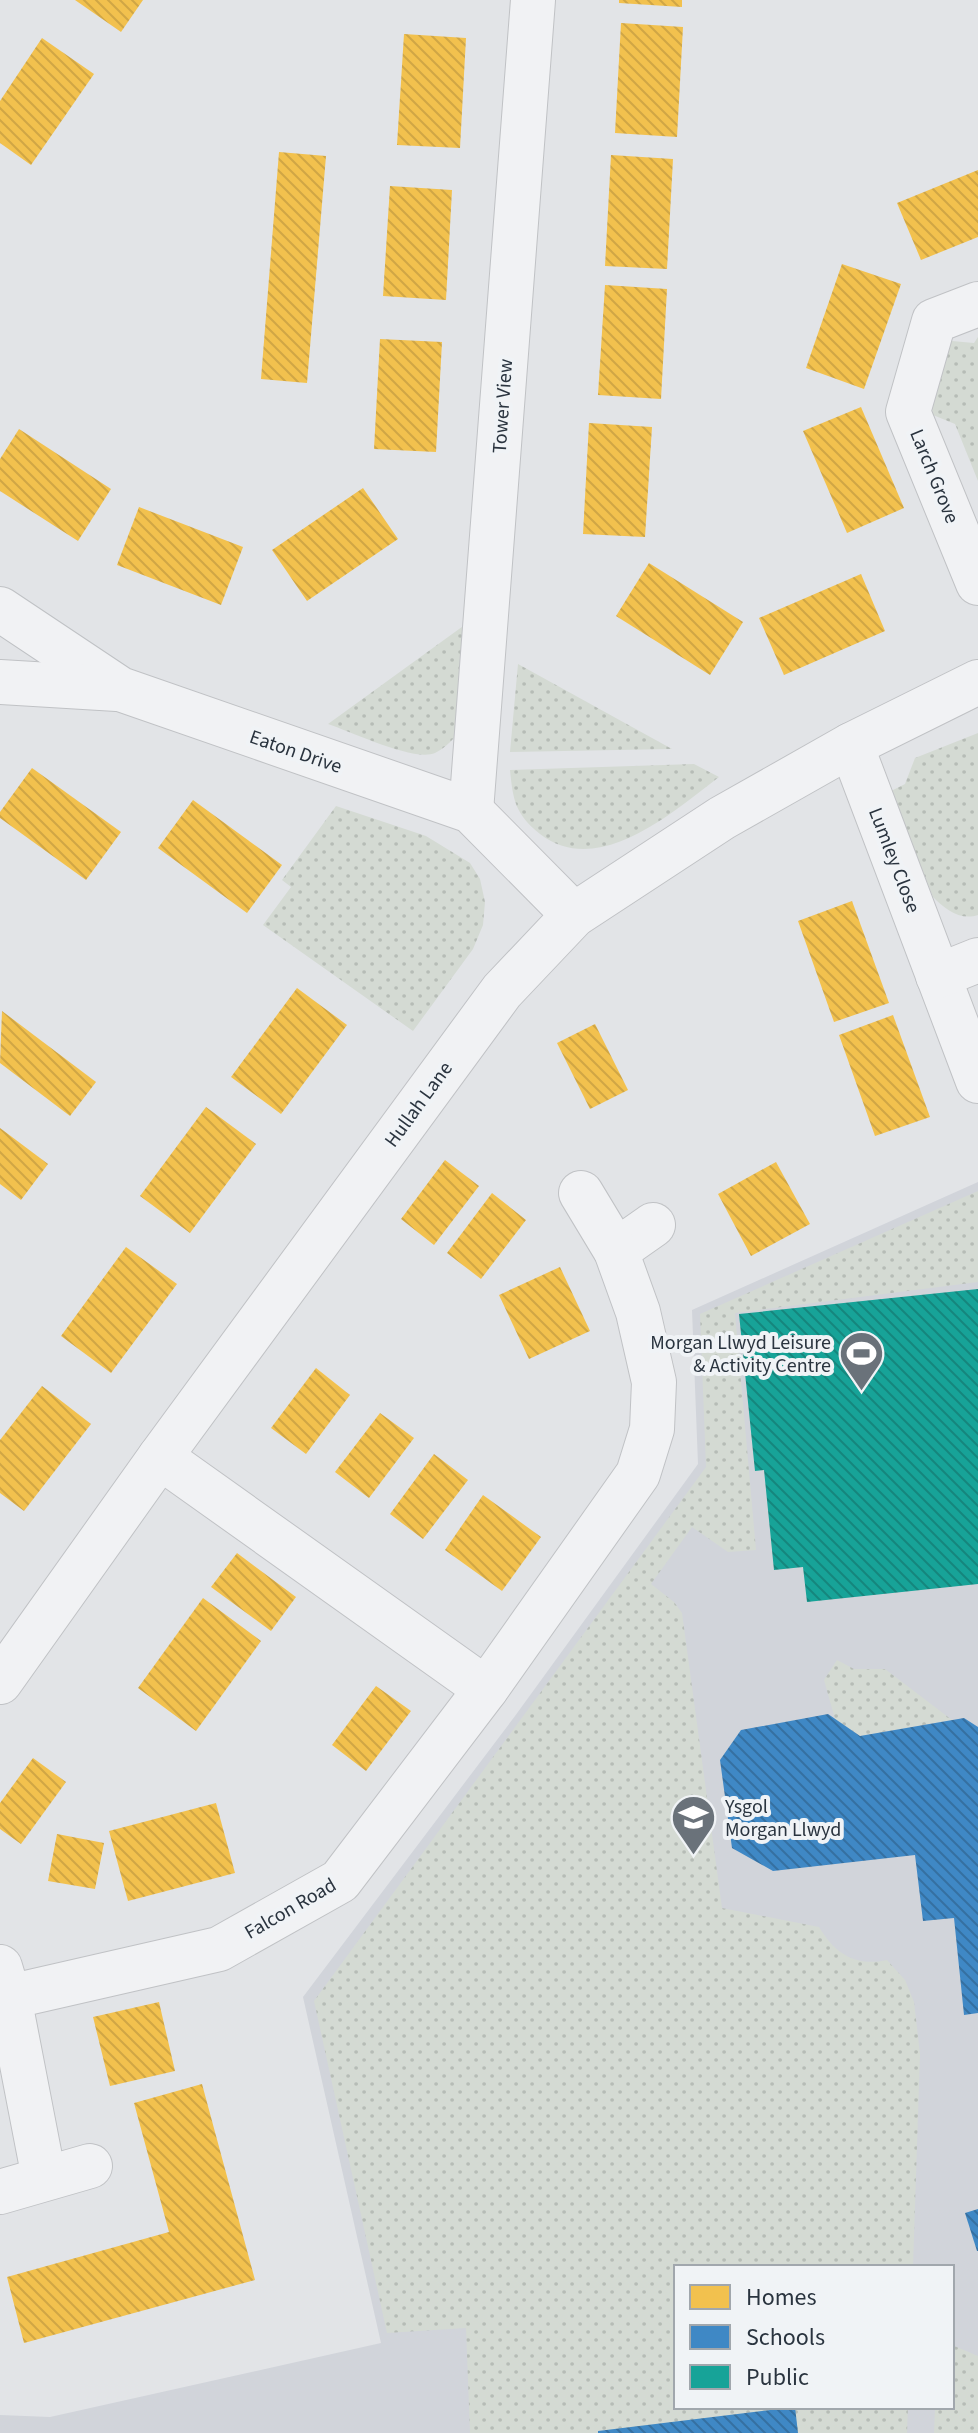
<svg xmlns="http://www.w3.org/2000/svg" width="978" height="2433" font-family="'Source Sans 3',sans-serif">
  <defs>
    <pattern id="grass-dots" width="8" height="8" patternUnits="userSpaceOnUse" patternTransform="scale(2)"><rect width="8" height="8" fill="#d4dad3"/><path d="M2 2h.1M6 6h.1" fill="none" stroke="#b6bcb6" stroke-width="1.8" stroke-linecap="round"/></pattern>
    <pattern id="homes-back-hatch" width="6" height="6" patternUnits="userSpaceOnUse" patternTransform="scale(2)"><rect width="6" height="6" fill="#f2c14e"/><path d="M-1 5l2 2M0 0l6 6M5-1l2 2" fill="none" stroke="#d0a645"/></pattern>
    <pattern id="schools-back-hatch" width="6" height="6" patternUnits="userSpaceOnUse" patternTransform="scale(2)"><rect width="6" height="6" fill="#3f88c5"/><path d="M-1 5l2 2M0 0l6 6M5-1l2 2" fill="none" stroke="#3570a1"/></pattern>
    <pattern id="public-back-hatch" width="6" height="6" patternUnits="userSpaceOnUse" patternTransform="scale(2)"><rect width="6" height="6" fill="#17a398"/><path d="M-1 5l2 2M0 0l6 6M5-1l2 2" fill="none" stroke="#15867d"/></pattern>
  </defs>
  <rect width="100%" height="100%" fill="#e2e4e7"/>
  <path fill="#d1d4da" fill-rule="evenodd" d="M978,1182V2433H0V2415L50,2417L381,2343L303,1997L515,1716L698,1464L692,1310ZM676,2267H952V2407H676Z"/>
  <g fill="url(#grass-dots)">
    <path d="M978,337V481L955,424L933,415C929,387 937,365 952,341L974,343Z"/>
    <path d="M477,616L463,728C455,737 446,748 435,753C414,762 352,732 328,724Z"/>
    <path d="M518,664L672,749L510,752Z"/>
    <path d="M978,733V915C960,921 945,909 933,897L891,791L905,784L915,758Z"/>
    <path d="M694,764L719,777C673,812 598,879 540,834C515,814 513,800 510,770Z"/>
    <path d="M336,806L426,836L470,863L480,879L485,902L483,925L473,949L413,1031L263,925L291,887L282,880Z"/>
    <path d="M978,1191V1282L735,1313L756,1550L728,1552L692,1527L651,1584L674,1602L682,1613L722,1908L819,1927C835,1954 856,1967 887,1960L905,1980L914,2002L920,2054L913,2267H676V2407H908L907,2433H470L466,2328L387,2333L314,2001L706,1467L700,1314Z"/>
    <path d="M837,1660L854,1669H885L952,1720L860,1736L835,1719L824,1680Z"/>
    <path d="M952,2345L978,2356V2433H934L935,2407H952Z"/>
  </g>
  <g fill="url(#homes-back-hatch)">
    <path d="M75,0H143L121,32Z"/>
    <path d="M619,0H682V7L619,3Z"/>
    <path d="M621,23L683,27L677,137L615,133Z"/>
    <path d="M404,34L466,38L460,148L397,145Z"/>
    <path d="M42,38L94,74L31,165L0,143V101Z"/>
    <path d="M279,152L326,156L307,383L261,379Z"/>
    <path d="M611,155L673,159L667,269L605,266Z"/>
    <path d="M978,170V237L921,260L897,203Z"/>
    <path d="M390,186L452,190L446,300L383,296Z"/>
    <path d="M842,264L901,284L864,389L806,368Z"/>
    <path d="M605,285L667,289L661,399L598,395Z"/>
    <path d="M380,339L442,342L436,452L374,449Z"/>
    <path d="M861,407L904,508L847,533L803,431Z"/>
    <path d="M589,423L652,427L645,537L583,534Z"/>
    <path d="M19,429L111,489L78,541L0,491V459Z"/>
    <path d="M363,488L398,539L307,601L272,550Z"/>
    <path d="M139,507L243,547L221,605L117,565Z"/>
    <path d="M649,563L743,622L710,675L616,616Z"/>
    <path d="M861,574L885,631L784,675L759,618Z"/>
    <path d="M32,768L121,832L86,880L0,818V812Z"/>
    <path d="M193,800L282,865L247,913L158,848Z"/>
    <path d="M852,901L889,1003L834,1022L798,921Z"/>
    <path d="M297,988L347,1025L281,1114L231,1077Z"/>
    <path d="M2,1011L96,1082L70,1116L0,1063Z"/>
    <path d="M893,1015L930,1117L875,1136L839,1035Z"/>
    <path d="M595,1024L628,1090L590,1109L557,1043Z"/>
    <path d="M206,1107L256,1144L190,1233L140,1196Z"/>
    <path d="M0,1128L48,1164L21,1200L0,1184Z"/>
    <path d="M445,1160L479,1186L434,1245L401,1219Z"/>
    <path d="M776,1162L810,1224L751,1256L718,1194Z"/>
    <path d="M492,1193L526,1220L481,1279L447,1253Z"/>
    <path d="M126,1247L177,1284L111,1373L61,1336Z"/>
    <path d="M560,1267L590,1331L529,1359L499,1295Z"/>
    <path d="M316,1368L350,1395L306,1454L271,1428Z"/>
    <path d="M42,1386L91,1424L24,1511L0,1493V1440Z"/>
    <path d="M380,1413L414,1438L369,1498L335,1472Z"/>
    <path d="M434,1454L468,1480L423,1539L390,1514Z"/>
    <path d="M483,1495L541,1537L502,1591L445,1550Z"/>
    <path d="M237,1553L296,1597L271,1631L211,1587Z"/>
    <path d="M203,1598L261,1641L196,1731L138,1688Z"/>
    <path d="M376,1686L411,1711L366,1771L332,1745Z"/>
    <path d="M33,1758L66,1782L21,1844L0,1829V1803Z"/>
    <path d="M216,1803L235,1873L128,1901L109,1831Z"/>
    <path d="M57,1834L104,1843L95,1889L48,1881Z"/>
    <path d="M159,2002L175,2071L110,2086L93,2017Z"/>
    <path d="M202,2084L255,2280L24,2343L7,2277L169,2232L134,2103Z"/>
  </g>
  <g fill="url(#schools-back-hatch)">
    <path d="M828,1714L860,1736L964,1718L978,1727V2013L964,2015L954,1918L923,1921L915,1855L773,1871L732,1848L720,1760L741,1730Z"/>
    <path d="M978,2209V2251H977L965,2213Z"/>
    <path d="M795,2407L798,2433H598V2431Z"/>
  </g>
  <path fill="url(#public-back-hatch)" d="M978,1289V1584L807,1602L803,1567L774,1570L764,1470L755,1471L739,1314Z"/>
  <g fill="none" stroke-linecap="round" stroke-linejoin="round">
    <defs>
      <g id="minor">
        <path d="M978,304L934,321L908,412L978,583"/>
        <path d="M0,609L120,689L471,811L574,915"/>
        <path d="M0,682L117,689"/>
        <path d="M851,745L978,1081"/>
        <path d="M471,811L533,0"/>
        <path d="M938,976L978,960"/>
        <path d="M616,1251L653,1225"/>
        <path d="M160,1457L486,1689"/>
        <path d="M0,1967L9,1997L219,1949L340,1881L486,1689L638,1474L652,1429L654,1382L638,1312L616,1251L581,1193"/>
        <path d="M9,1997L44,2178"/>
        <path d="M0,2192L90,2166"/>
      </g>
      <path id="tertiary" d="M0,1682L160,1457L502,991L574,915L722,818L851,745L978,682"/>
    </defs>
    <use href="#minor" stroke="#c0c2c5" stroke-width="46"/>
    <use href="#tertiary" stroke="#c0c2c5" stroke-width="46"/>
    <use href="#minor" stroke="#f1f2f4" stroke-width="44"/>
    <use href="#tertiary" stroke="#f1f2f4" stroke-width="44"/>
  </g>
  <defs>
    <symbol id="stadium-pin" viewBox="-11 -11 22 30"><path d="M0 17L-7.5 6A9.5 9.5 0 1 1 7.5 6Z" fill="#6a727a" stroke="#f0f3f6"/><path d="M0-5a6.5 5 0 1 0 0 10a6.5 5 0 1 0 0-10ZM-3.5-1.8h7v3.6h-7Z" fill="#fff"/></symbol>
    <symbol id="school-pin" viewBox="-11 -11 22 30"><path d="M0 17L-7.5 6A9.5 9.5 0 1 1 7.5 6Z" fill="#6a727a" stroke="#f0f3f6"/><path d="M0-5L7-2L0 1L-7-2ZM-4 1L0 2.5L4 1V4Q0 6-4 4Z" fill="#fff"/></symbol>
  </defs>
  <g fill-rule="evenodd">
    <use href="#stadium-pin" x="836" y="1328" width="51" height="69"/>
    <use href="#school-pin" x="668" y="1792" width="51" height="69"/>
  </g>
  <g text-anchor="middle" stroke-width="8" stroke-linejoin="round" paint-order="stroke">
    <g font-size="20" fill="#2a343f" stroke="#f0f3f6">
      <text transform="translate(502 406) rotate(-86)" y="7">Tower View</text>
      <text transform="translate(935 476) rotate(68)" y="7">Larch Grove</text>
      <text transform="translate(296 751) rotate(19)" y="7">Eaton Drive</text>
      <text transform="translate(895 860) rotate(69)" y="7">Lumley Close</text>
      <text transform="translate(418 1104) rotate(-54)" y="7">Hullah Lane</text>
      <text transform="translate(290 1908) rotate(-30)" y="7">Falcon Road</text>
    </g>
    <g font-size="20" fill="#2a343f" stroke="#f0f3f6" text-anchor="end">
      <text x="831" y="1349">Morgan Llwyd Leisure<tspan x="831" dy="23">&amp; Activity Centre</tspan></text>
      <text x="725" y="1813" text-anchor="start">Ysgol<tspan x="725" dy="23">Morgan Llwyd</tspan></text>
    </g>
  </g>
  <rect x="674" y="2265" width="280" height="144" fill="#f0f3f6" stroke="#a1a7ad" stroke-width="2"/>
  <rect x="690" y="2285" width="40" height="24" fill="#f2c14e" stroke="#a1a7ad" stroke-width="2"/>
  <text x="746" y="2305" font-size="24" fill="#2a343f">Homes</text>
  <rect x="690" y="2325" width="40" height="24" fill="#3f88c5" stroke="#a1a7ad" stroke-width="2"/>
  <text x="746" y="2345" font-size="24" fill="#2a343f">Schools</text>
  <rect x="690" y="2365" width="40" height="24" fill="#17a398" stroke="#a1a7ad" stroke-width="2"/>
  <text x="746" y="2385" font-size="24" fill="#2a343f">Public</text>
</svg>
